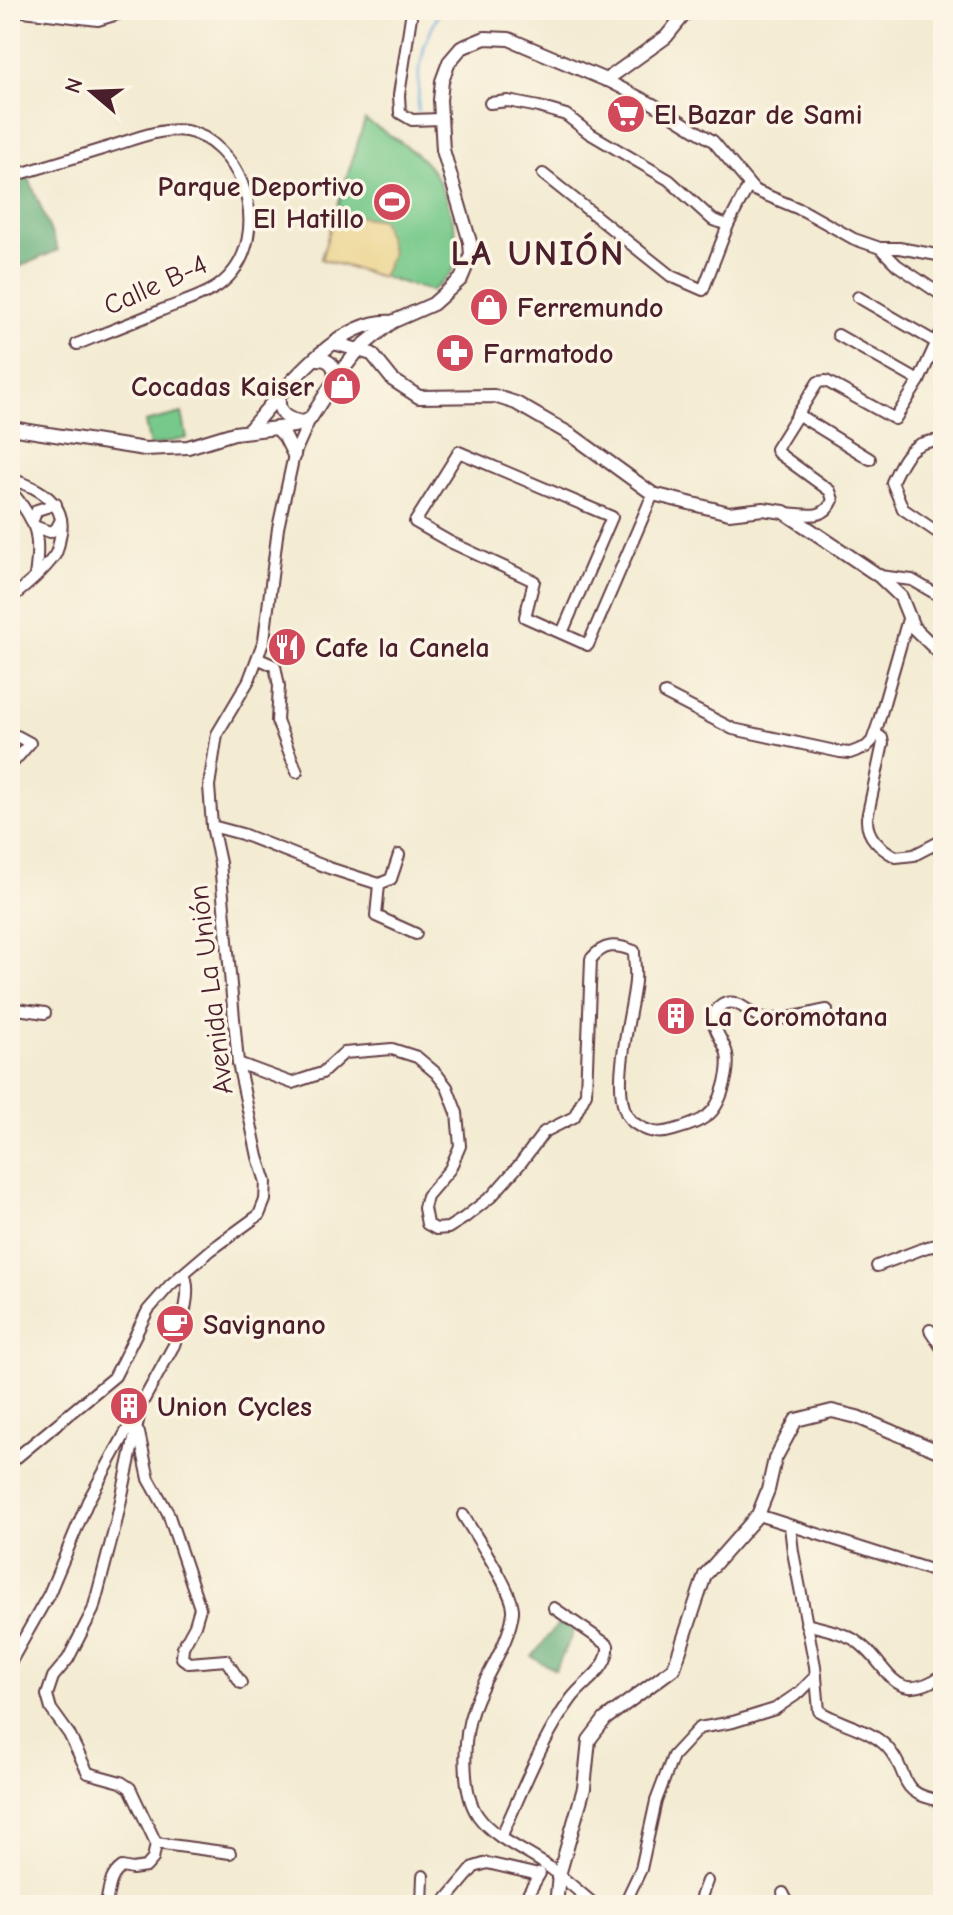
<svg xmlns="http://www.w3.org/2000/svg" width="953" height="1915" font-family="'Comic Neue',sans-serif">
  <rect width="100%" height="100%" fill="#fcf5e5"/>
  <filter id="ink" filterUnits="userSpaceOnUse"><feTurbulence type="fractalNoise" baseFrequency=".0125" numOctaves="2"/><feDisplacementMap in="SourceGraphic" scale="16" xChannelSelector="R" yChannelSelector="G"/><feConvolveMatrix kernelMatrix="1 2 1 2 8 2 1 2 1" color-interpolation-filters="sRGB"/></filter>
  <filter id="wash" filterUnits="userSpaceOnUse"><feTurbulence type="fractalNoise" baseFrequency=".006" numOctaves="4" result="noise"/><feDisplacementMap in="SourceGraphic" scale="32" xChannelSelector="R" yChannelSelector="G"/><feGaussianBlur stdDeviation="1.8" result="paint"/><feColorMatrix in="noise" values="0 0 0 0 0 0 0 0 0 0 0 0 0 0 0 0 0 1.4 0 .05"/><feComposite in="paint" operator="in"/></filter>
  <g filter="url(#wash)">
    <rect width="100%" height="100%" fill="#f3ebd2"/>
    <g fill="#77c98b" stroke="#60745b" stroke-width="2">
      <path d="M365,120C387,134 414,148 430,168C444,185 463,242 456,263C452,275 441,282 431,291L321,259Z"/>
      <path d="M182,413L187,438L150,446L145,422Z"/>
    </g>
    <g fill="#61ad77" stroke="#566651" stroke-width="2">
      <path d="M29,178L58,250L10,271V183Z"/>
      <path d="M561,1620L575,1629L555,1670L532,1657Z"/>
    </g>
    <path fill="#eeda9e" stroke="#9c7c64" stroke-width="2" d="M335,213L382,220L392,254L382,277L321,259Z"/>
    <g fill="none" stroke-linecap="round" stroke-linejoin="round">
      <path stroke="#62a6d7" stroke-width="3" d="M418,111L419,72L425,44L440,10"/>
    </g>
  </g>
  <g filter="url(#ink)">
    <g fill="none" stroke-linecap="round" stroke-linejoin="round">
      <defs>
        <g id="minor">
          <path d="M15,10L98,20L131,10"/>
          <path d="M412,10L399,95L400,113L412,120L440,119"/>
          <path d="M606,80L653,104L713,141L754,190L804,211L854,239L880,248H899L943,256"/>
          <path d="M490,103L508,101L539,107L566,115L589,133L669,180L713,220L728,225"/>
          <path d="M543,174L671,276L703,290L728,225L749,185"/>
          <path d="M10,177C43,167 76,157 109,147C132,140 161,127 186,131C211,135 233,160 242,183C256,219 251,262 218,286C202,297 180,303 162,310C134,322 105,333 77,344"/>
          <path d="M880,248L897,265L943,296"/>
          <path d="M858,297L937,343"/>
          <path d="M838,335L919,381"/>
          <path d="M797,414L870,459"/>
          <path d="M943,441C912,439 904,456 892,482L903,509L943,536"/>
          <path d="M10,479C39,487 69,504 60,537C59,544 58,550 55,555C43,572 26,586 10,599"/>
          <path d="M10,490C37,521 41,536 35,576"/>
          <path d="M786,513C806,514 824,521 833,500L830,491L778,453L776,449L818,382L826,381L895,419L919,381L943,328"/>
          <path d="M33,520L37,510L56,504"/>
          <path d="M34,526L50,532L56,529L61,520"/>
          <path d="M879,576L912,580L943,598"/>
          <path d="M562,633L612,517L459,452L415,522L450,542L534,581L525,617L588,645L653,494"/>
          <path d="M259,659L275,666L279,686L277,721L297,772"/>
          <path d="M665,694L733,729L840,752L850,753L866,747L872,741L878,724L908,619"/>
          <path d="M875,733L882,738L883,743L867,818C866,837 880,848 896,857L914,855L943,840"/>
          <path d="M10,738L17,736L30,743L10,766"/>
          <path d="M212,826L242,834L329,868L379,884L391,879L399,855"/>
          <path d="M379,884L376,916L416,934"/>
          <path d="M10,1008L45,1013"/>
          <path d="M238,1063L292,1083L322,1073L344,1053L392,1049L417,1057L436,1073L447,1087L457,1113L460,1146L450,1169L427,1196L424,1208L427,1224L436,1229L448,1228L464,1218L492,1196L520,1164L544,1132L574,1117L586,1093L591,959C604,943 616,944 634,951C634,961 636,971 635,981C633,1011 605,1102 634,1123C647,1132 658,1135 674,1130C685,1127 698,1123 707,1116C722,1105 730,1071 727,1054C724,1038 701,1019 722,1005C736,996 748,1013 760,1017C779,1023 808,1013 827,1010"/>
          <path d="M877,1266L927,1247L943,1244"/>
          <path d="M930,1330L943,1350"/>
          <path d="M139,1433L149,1479L168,1513L200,1608L195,1625L183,1647L182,1658L189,1663L226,1660L241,1683"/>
          <path d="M10,1463L115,1376L148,1310L170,1285L211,1250L259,1215L265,1200L266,1182L258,1157L238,1063L220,863L212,826L209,786L217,734L249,680L264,640L278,528L294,455L310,419"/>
          <path d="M463,1515C474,1534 515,1593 513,1612C509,1646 483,1677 473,1709C463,1736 461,1792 478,1816C493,1837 522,1849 543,1863C561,1875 578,1891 595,1905"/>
          <path d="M758,1515L943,1574"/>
          <path d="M790,1526L793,1552L815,1666L819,1711C841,1725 869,1728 887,1747C912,1774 894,1794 943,1801"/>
          <path d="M806,1624C821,1628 839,1631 853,1639C890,1661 890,1710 943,1675"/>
          <path d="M10,1663L49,1594L88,1501L174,1345C181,1325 193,1293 184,1274"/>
          <path d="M501,1837C523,1790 541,1740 571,1699C584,1681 610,1669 608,1645L554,1608"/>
          <path d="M156,1843L230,1853"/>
          <path d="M783,1893L789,1905"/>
          <path d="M106,1905C109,1890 109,1876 122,1867L132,1869L146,1867L153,1859L156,1843L130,1788L121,1782L88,1773L69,1734L51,1709L47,1695L53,1677L68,1659L93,1610L116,1523L141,1407"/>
          <path d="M422,1905L423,1876"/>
          <path d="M442,1905L474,1867L487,1863L539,1875"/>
          <path d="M522,1905L540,1873"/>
          <path d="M624,1905L641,1869L656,1801L673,1756L699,1728L733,1722L775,1709L800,1692L816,1676"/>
          <path d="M703,1905L701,1897L707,1881"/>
        </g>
        <g id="tertiary">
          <path d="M334,343L372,354L393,380L419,397L494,396L516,403L573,436L653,494L729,513L763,509L784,512L879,576L901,597L913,627L943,656"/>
          <path d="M315,359C330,358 337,366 334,381"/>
          <path d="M279,396C277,414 286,419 302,422"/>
          <path d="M10,428L145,449L188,447L234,433L294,426L303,422L310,419L334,381L360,348L392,322L433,304L461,279L471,255L470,242L443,150L440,100L442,81L449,62L461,48L485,38L509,39L606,80L666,37L688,10"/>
          <path d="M278,429L285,437L294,455"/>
          <path d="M249,430C281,393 338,318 392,322"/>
          <path d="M556,1905L559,1875L584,1788L589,1740L605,1719L674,1668L705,1575L758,1515L768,1490L775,1459L796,1420L832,1411L857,1417L943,1453"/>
        </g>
      </defs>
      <use href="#minor" stroke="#633e44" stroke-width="14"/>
      <use href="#tertiary" stroke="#633e44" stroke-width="16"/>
      <use href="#minor" stroke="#fff" stroke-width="10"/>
      <use href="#tertiary" stroke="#fff" stroke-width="12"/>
    </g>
  </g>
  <defs>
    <symbol id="supermarket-disc" viewBox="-11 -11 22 22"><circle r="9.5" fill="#d1495b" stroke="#fcf5e5"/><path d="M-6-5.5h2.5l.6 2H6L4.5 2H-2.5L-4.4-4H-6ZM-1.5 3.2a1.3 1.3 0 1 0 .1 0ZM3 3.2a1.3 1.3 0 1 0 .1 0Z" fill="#fff"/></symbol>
    <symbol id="stadium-disc" viewBox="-11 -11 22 22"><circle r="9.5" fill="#d1495b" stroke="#fcf5e5"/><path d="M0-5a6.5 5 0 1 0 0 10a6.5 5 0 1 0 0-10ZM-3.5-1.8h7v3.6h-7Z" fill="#fff"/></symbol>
    <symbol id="shop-disc" viewBox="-11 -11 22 22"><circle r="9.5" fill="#d1495b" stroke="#fcf5e5"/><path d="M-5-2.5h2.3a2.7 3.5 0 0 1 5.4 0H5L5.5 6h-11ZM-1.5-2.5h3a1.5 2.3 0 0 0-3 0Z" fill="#fff"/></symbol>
    <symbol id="pharmacy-disc" viewBox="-11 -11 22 22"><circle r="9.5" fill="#d1495b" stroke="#fcf5e5"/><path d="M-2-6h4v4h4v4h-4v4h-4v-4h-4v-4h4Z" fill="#fff"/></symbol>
    <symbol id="restaurant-disc" viewBox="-11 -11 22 22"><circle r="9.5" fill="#d1495b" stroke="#fcf5e5"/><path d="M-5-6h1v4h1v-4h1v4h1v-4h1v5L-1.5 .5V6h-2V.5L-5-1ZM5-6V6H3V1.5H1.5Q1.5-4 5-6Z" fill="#fff"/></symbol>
    <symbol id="building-disc" viewBox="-11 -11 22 22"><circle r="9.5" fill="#d1495b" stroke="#fcf5e5"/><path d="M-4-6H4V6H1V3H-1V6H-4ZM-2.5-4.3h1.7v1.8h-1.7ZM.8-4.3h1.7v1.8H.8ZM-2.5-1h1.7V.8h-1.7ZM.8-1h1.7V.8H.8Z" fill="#fff"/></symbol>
    <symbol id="cafe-disc" viewBox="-11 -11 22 22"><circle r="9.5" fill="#d1495b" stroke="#fcf5e5"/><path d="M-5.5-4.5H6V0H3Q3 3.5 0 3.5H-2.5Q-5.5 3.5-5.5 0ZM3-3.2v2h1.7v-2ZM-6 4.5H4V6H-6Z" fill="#fff"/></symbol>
  </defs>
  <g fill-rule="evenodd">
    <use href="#supermarket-disc" x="604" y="92" width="44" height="44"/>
    <use href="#stadium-disc" x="370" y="180" width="44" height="44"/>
    <use href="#shop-disc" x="467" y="285" width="44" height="44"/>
    <use href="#pharmacy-disc" x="433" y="331" width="44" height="44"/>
    <use href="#shop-disc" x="320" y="364" width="44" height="44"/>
    <use href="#restaurant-disc" x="265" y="625" width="44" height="44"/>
    <use href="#building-disc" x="654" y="994" width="44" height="44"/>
    <use href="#cafe-disc" x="153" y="1302" width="44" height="44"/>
    <use href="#building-disc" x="107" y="1384" width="44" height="44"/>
  </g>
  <g text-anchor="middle" stroke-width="7" stroke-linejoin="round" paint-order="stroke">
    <g font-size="28" font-weight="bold" fill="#4a1f2b" stroke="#fcf5e5" text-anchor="start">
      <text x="654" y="124">El Bazar de Sami</text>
      <text x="364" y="196" text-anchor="end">Parque Deportivo<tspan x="364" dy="32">El Hatillo</tspan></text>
      <text x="517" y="317">Ferremundo</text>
      <text x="483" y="363">Farmatodo</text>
      <text x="314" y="396" text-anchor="end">Cocadas Kaiser</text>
      <text x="315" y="657">Cafe la Canela</text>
      <text x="704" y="1026">La Coromotana</text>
      <text x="203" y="1334">Savignano</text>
      <text x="157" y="1416">Union Cycles</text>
    </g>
    <g font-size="28" fill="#4a1f2b" stroke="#fcf5e5">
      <text transform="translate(155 284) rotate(-24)" y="10">Calle B-4</text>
      <text transform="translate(210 990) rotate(-97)" y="10">Avenida La Unión</text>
    </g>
    <g font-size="36" font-weight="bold" letter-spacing="2" fill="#4a1f2b" stroke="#fcf5e5">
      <text x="538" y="265">LA UNIÓN</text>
    </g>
  </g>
  <rect width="953" height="1915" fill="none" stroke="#fcf5e5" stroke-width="40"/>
  <g transform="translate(92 92) rotate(289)" stroke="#fcf5e5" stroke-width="6" paint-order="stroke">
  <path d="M0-6L14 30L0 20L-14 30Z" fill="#4a1f2b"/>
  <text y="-12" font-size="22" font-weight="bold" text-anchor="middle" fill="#4a1f2b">N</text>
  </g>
</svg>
